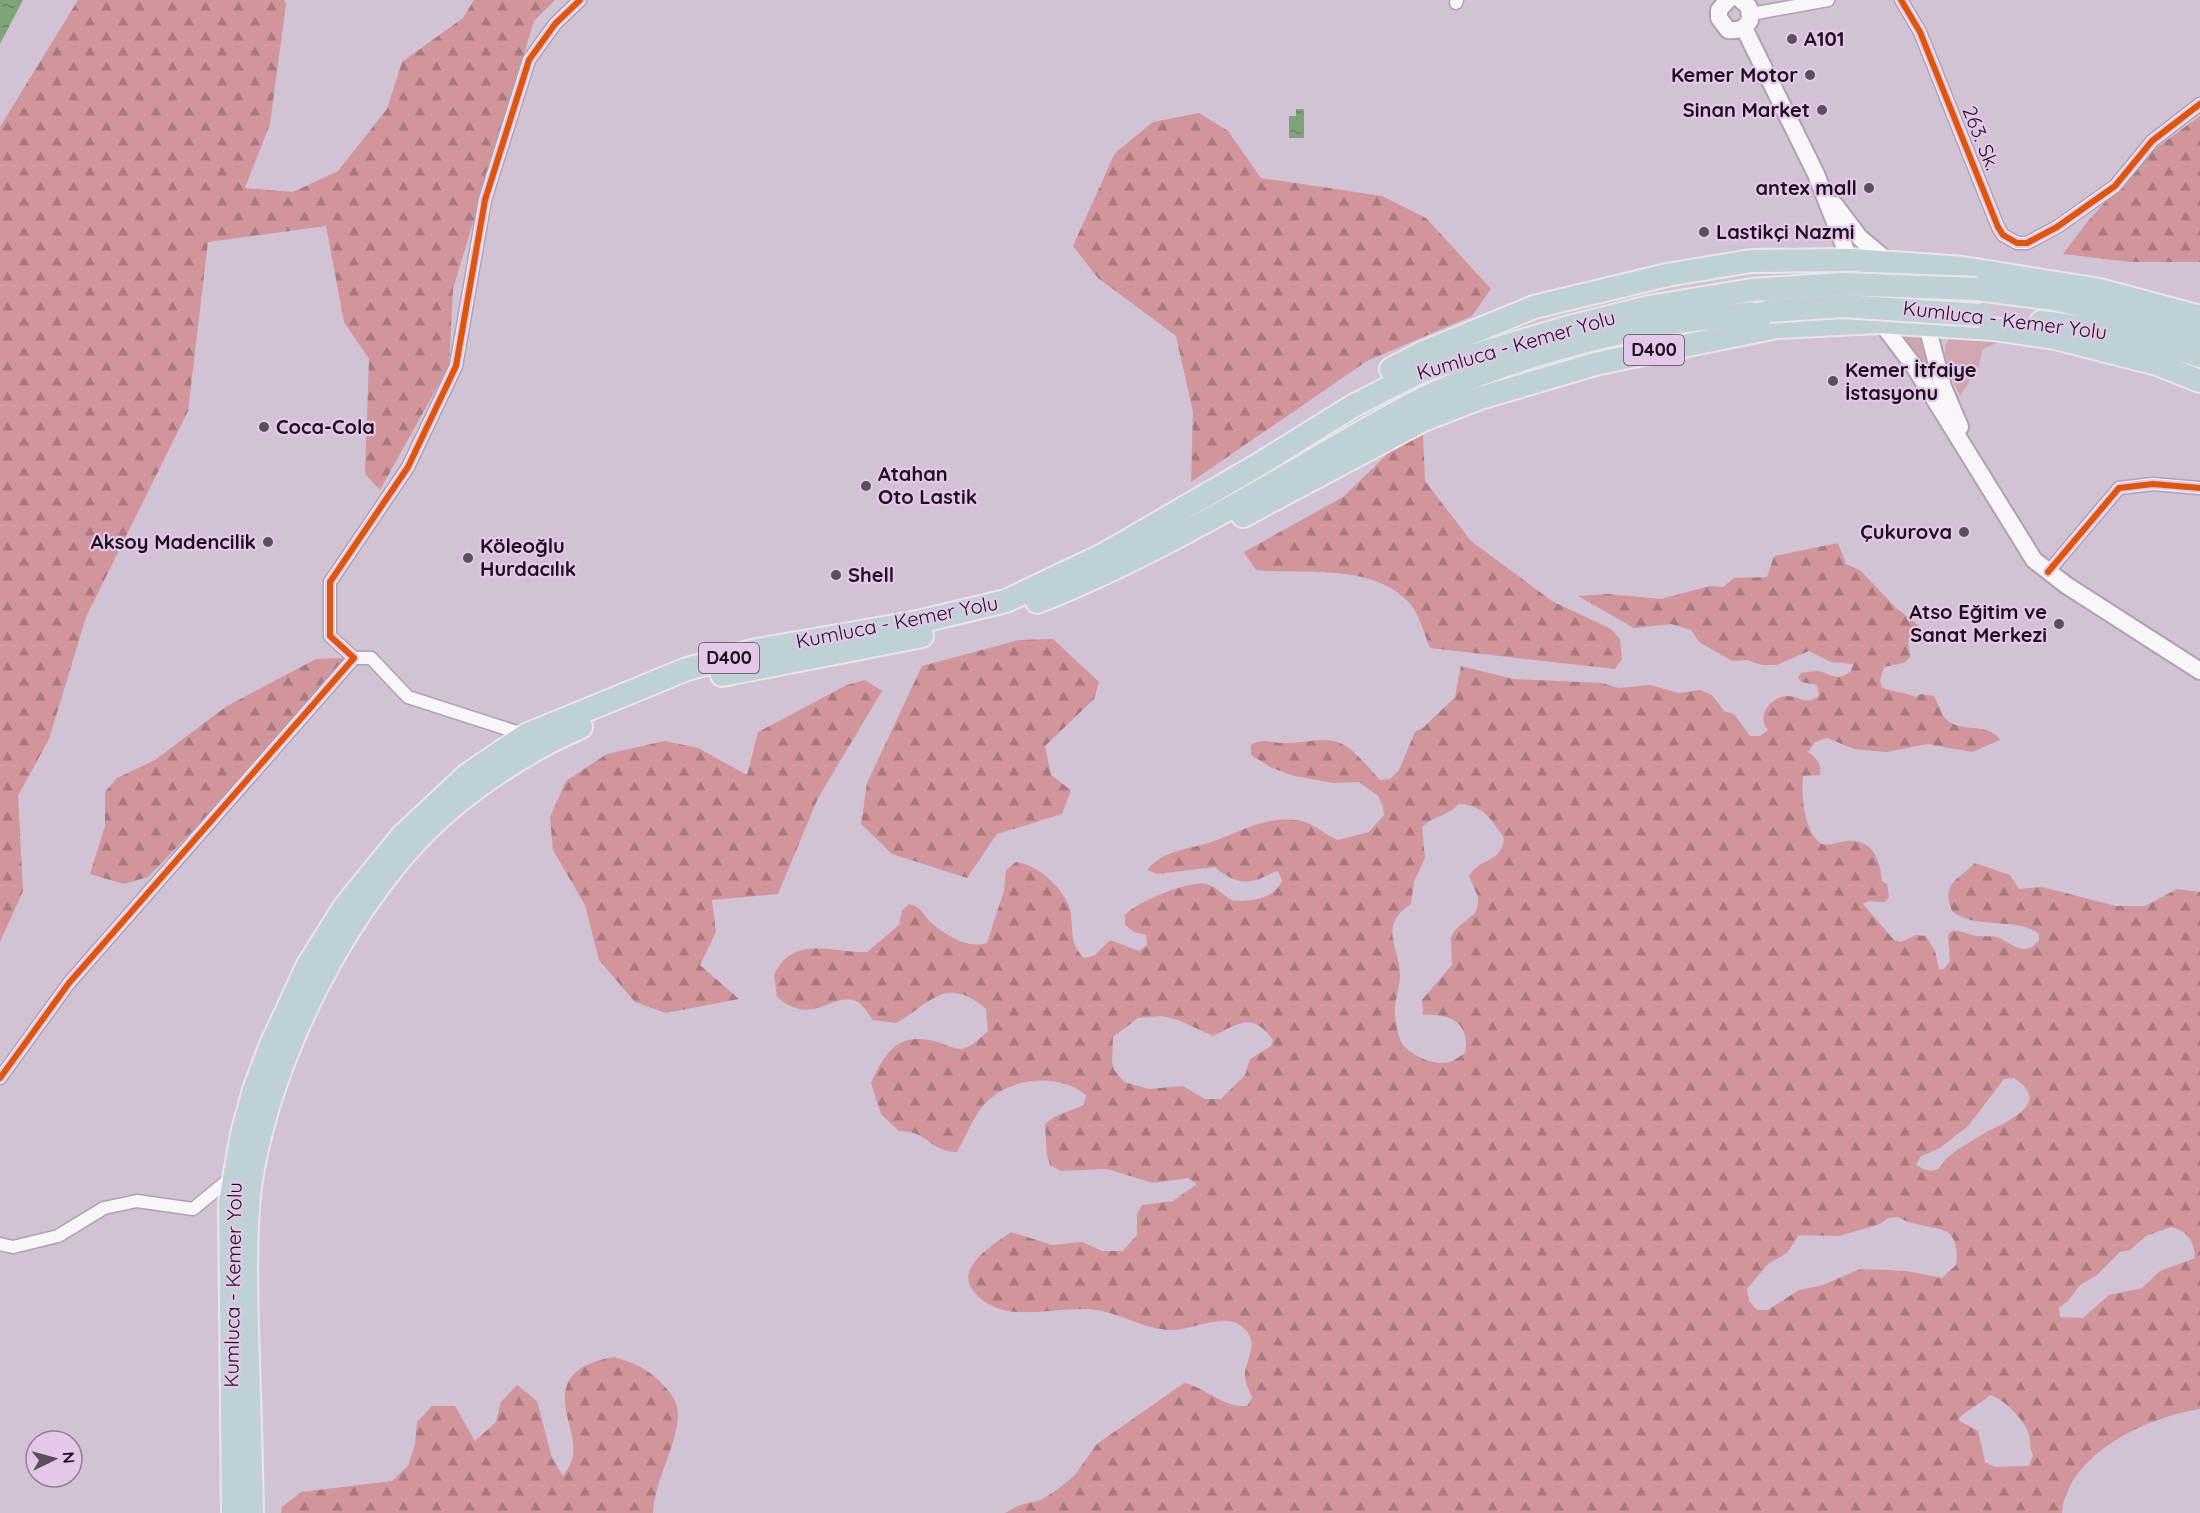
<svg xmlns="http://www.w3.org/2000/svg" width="2200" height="1513" font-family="Quicksand,sans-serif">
  <defs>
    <pattern id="forest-firs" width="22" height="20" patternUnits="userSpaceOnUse" patternTransform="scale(1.5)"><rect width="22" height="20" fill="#d2959c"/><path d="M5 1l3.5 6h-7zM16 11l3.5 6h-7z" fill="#aa787f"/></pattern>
    <pattern id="water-ripples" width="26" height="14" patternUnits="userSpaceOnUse" patternTransform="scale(1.5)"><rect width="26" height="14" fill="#7da579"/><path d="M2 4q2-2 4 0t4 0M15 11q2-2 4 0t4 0" fill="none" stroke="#668563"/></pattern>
  </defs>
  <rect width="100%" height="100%" fill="#d1c2d4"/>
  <g fill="#d0a7ae">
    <path d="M1895,329H1919L1933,380L1931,383L1916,355Z"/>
    <path d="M1951,336L2004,339L1982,350L1979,367L1960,396C1953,378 1936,353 1951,336Z"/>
  </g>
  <g fill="url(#forest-firs)" fill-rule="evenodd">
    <path d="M78,0H284L286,4L270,124L245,188L293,192L338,171L387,109L402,62L463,18L474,0H555L534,21L453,289L449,366L380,490L365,474L369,359L344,322L326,226L208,242L188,411L86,617L49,739L18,796L23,891L0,942V127Z"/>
    <path d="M1199,113L1228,131L1261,178L1382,196L1426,218L1491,289L1472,316L1367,361L1191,482L1193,412L1176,336L1098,278L1073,246L1115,153L1153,122Z"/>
    <path d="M2200,116V262H2131L2063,254L2088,221L2152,151Z"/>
    <path d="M1423,435L1425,481L1471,541L1552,601L1611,629L1620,639L1622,659L1615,669L1430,648C1425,636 1420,617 1412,606C1376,562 1306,575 1256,570L1244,552L1343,497L1404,438Z"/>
    <path d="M1838,543L1846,564L1861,571L1896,608L1918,625L1920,632L1908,642L1910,657L1904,663L1884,667L1880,680L1882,687C1892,693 1904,691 1915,697L1921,694L1934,696C1939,704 1940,715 1948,721C1964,733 1988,722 2000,740L1972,752L1927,744L1887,752L1854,749L1827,738L1815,742L1808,752C1816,758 1822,763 1820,775L1803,776C1801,796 1804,833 1822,844C1831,846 1837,842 1846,841C1873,839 1880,859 1882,881L1887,884L1889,897L1885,902L1868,901L1863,904L1894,940L1901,942L1916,935L1926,936L1935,951L1939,970L1944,969L1950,961L1948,935L1952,931C1963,930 1970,936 1980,936C1987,937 1992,935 1999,938C2015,945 2025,958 2039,940V934C2016,916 1978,931 1952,911C1941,883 1958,880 1975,863L2010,875L2019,889L2042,887L2116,906H2145L2177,889L2200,892V1409C2148,1417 2068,1453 2062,1513H1005L1020,1505L1041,1500L1058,1489L1074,1476L1097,1444L1184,1383C1207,1388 1223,1408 1247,1406L1252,1398C1250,1392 1245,1383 1245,1376C1244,1360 1263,1343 1241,1326C1224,1312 1191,1331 1171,1330C1144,1329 1122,1314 1096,1310C1055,1304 1001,1329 972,1289C956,1266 995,1244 1011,1232L1052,1245L1082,1242L1102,1251H1123L1137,1235V1214L1142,1205L1173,1201L1197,1184L1188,1178L1153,1183L1107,1169L1061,1171L1050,1165L1047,1155L1045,1124L1054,1117L1084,1105L1086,1095C1057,1071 1005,1078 982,1107C972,1120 965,1138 957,1152C930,1152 927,1130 899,1131L881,1114L871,1083C886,1051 898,1031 938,1042C944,1044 954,1049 961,1049C971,1048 981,1037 988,1031L986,1009C945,974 931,1004 896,1023L873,1020C869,1015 863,1005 858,1002C832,989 815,1029 777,997L774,975C793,934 832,953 867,952L899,925L902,911L909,904C923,907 923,917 934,925C949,937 969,949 987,943L1004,891L1006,870L1016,862C1038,864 1069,892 1071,915C1073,932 1070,944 1084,958L1094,956L1110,940L1139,951L1147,945L1146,935L1134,932L1125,925V915C1135,903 1189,880 1206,884C1216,886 1224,896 1233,901C1253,901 1272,900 1282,881L1278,871C1269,873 1264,878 1256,880C1239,885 1227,877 1215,867L1157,874L1147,870C1164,850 1185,850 1208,843C1239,833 1263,816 1297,820C1313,822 1323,834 1338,840L1369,832L1384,815L1383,806L1378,796L1359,782L1334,783L1294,776L1272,768L1251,755V745C1264,737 1273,744 1287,743C1300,743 1312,740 1325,740C1350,740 1364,764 1380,780L1390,779L1399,770L1415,732L1424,727L1455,697L1461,666L1513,679L1602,683L1618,688L1650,685L1679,693L1700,690L1712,695L1724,711L1734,714L1750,736H1760L1768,730C1756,716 1770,697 1787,696C1800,696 1807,707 1819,695L1817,685L1801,682L1798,678L1801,673C1807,672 1816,670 1822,672C1834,676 1839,681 1851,671L1853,664L1831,662L1809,651L1777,665H1762L1747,660L1732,661L1699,642L1691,630L1671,624L1634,628L1578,596L1608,594L1661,599L1710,586L1723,587L1734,578L1767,577L1774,556ZM1459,804C1483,805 1491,819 1504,838C1502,863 1479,858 1469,876L1478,897V905L1475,913L1456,929L1451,937L1452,965L1422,1000L1423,1015C1450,1013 1471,1023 1465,1053C1460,1056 1454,1061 1449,1062C1434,1066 1413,1056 1403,1045C1398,1038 1396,1023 1395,1014C1394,1002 1399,990 1400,978C1401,947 1376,927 1411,904L1414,882L1425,858L1422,827C1433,816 1448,816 1459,804ZM1161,1016L1178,1020L1213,1036C1238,1024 1252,1011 1273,1040L1271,1046L1250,1059L1245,1075L1221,1099H1205L1183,1086L1149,1089L1124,1082L1114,1070L1112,1062L1113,1037L1138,1018ZM2014,1078C2058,1106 1996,1125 1978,1137C1968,1143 1956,1150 1947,1158C1944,1161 1941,1166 1938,1169C1930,1173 1923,1169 1916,1165L1921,1156L1940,1148L1968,1126L2004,1079ZM1898,1217C1929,1235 1962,1216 1956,1265L1942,1278L1906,1271L1860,1269L1823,1285L1799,1290L1768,1310H1757L1749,1301L1747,1289L1768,1264L1787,1253L1799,1235L1839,1236L1880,1224L1888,1218ZM2171,1227C2188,1231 2194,1241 2195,1258L2160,1271L2142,1288L2109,1295L2083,1318L2060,1317L2059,1307L2068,1301L2080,1285L2097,1275L2120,1252L2130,1250L2146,1236ZM1990,1395C2002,1398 2024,1419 2028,1432C2031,1440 2029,1447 2033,1455L2029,1466L1995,1467L1985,1462L1978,1431L1958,1420C1966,1409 1980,1405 1990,1395Z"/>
    <path d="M1053,639L1099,682L1094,699L1045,746L1051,775L1071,790L1062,814L997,834L967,878L892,854L861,824L867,783L922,666L1019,640Z"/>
    <path d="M344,658L308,712L148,877L124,884L90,874L105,826V792L117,778L155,760L227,706L316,659Z"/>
    <path d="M865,680L882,691L818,798L778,894L712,900L716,932L700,965L739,999L666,1013L635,1002L599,960L585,905L553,850L550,817L566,781L607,754L665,741L698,748L747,775L758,732L847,685Z"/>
    <path d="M613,1357C634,1362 649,1369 664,1386C671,1393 678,1403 678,1414C677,1447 655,1478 653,1513H281L282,1507L301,1492L392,1481L408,1466L415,1444L417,1422L432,1406H455L475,1441L496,1422L501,1402L517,1385L537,1401L552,1458L563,1476C567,1470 572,1463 573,1456C575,1440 570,1430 567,1415C558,1376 579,1364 613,1357Z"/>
  </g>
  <g fill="url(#water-ripples)">
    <path d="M0,0H23L0,44Z"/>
    <path d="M1296,109H1304V138H1289V116H1296Z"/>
  </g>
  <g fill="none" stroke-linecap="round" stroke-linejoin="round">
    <defs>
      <g id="street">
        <path d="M1901,0L1920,32L1998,227L2003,235L2017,243H2027L2057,227L2115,186L2152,141L2200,104"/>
        <path d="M1456,3L1457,0"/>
        <path d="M1751,14L1828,0"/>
        <path d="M2048,572L2119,488L2153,484L2200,488"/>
        <path d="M354,658H371L408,697L526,735"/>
        <path d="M0,1078L69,983L354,658L330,636V582L408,467L456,366L485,200L529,60L555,24L580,0"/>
        <path d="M0,1244L13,1247L58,1236L104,1208L137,1201L193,1209L232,1177"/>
      </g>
      <g id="secondary">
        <path d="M1728,0L1719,10V18L1728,30C1739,31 1745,29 1750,20L1749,7L1741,0"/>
        <path d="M1744,28L1816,174L1863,294"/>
        <path d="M1835,205L1860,238L1891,264"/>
        <path d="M1924,315L1943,387L1960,427"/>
        <path d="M1876,316L1914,366L2034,560L2066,585L2200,671"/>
      </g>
      <g id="highway">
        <path d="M1977,289L2055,299L2200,335"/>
        <path d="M2041,322C2096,329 2148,338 2200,356"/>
        <path d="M1391,369L1422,353L1534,307L1667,275L1751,261L1850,260L1963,268L2100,290L2200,317"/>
        <path d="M1243,516L1423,420L1480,398L1599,363L1777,327L1879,322L1994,329L2055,338L2157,364L2200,381"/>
        <path d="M1037,602C1123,568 1207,522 1288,475C1337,447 1384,417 1435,393C1493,366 1571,343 1634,330C1678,320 1724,317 1769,311"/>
        <path d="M722,675L922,636"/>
        <path d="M233,1513L230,1202L242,1134L254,1090L270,1047L308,965L345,906L402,836L467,775L526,735L687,669L752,651L918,622L1006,601L1103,555L1258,465L1353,406L1421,371L1569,327L1649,307L1752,290"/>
        <path d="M252,1513C251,1452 249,1390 247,1329C246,1284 245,1240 249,1195C264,1066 351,891 452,807C491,775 535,747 581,727"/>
      </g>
    </defs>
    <use href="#street" stroke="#aea2b0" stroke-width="15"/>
    <use href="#secondary" stroke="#aea2b0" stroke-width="20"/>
    <use href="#highway" stroke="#eae4ec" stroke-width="26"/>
    <use href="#street" stroke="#f8f6f9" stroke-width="12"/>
    <use href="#secondary" stroke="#f8f6f9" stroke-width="16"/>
    <use href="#highway" stroke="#bfd1d5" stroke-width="22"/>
    <defs>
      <g id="highway-bridge">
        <path d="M1752,290L1842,284L1977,289"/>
        <path d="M1769,311L1842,306L1980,315"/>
      </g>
    </defs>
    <use href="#highway-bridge" stroke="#eae4ec" stroke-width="26" stroke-linecap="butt"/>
    <use href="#highway-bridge" stroke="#bfd1d5" stroke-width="22"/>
    <defs>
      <g id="cycleway">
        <path d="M1901,0L1920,32L1998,227L2003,235L2017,243H2027L2057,227L2115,186L2152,141L2200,104"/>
        <path d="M2048,572L2119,488L2153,484L2200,488"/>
        <path d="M0,1078L69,983L354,658L330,636V582L408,467L456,366L485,200L529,60L555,24L580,0"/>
      </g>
    </defs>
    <use href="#cycleway" stroke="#e5c7e9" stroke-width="10"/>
    <use href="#cycleway" stroke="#de550d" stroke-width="6"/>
  </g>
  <g fill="#5b4f5d" stroke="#e5c7e9" stroke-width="2">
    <circle cx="1792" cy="39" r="6"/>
    <circle cx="1810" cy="75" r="6"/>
    <circle cx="1822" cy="110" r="6"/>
    <circle cx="1869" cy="188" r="6"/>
    <circle cx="1704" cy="232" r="6"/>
    <circle cx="1833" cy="381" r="6"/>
    <circle cx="264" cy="427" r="6"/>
    <circle cx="866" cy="486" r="6"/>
    <circle cx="1964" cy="532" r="6"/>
    <circle cx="268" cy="542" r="6"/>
    <circle cx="468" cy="558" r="6"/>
    <circle cx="836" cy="575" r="6"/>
    <circle cx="2059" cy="624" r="6"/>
  </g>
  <g text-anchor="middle" stroke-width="4.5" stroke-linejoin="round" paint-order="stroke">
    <g fill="#e5c7e9" stroke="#58485a" stroke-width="1.5">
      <rect x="1624" y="335" width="60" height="30" rx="4.5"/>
      <rect x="699" y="643" width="60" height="30" rx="4.5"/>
    </g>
    <g font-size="18" font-weight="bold" fill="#1b111d">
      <text x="1654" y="356">D400</text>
      <text x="729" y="664">D400</text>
    </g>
    <g font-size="20" font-weight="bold" fill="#1b111d" stroke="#e5c7e9" text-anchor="start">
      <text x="1804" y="46">A101</text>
      <text x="1798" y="82" text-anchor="end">Kemer Motor</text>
      <text x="1810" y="117" text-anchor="end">Sinan Market</text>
      <text x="1857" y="195" text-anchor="end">antex mall</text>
      <text x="1716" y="239">Lastikçi Nazmi</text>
      <text x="1845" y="377">Kemer İtfaiye<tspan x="1845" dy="23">İstasyonu</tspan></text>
      <text x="276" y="434">Coca-Cola</text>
      <text x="878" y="481">Atahan<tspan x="878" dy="23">Oto Lastik</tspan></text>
      <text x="1952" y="539" text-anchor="end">Çukurova</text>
      <text x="256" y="549" text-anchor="end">Aksoy Madencilik</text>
      <text x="480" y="553">Köleoğlu<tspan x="480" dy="23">Hurdacılık</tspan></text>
      <text x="848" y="582">Shell</text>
      <text x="2047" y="619" text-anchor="end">Atso Eğitim ve<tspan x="2047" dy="23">Sanat Merkezi</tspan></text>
    </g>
    <g font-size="20" fill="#1b111d" stroke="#e5c7e9">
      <text transform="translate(1981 138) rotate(68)" y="7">263. Sk.</text>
      <text transform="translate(2005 320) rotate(7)" y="7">Kumluca - Kemer Yolu</text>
      <text transform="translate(1516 345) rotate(-16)" y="7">Kumluca - Kemer Yolu</text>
      <text transform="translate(897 622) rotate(-11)" y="7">Kumluca - Kemer Yolu</text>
      <text transform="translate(233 1285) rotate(-89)" y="7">Kumluca - Kemer Yolu</text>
    </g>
  </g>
  <g transform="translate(54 1459) rotate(85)"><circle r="28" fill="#e5c7e9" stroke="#947e97" stroke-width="1.5"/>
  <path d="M0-4.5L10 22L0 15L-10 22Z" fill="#5b4f5d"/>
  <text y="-9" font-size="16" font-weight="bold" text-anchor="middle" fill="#1b111d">N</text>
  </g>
</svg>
